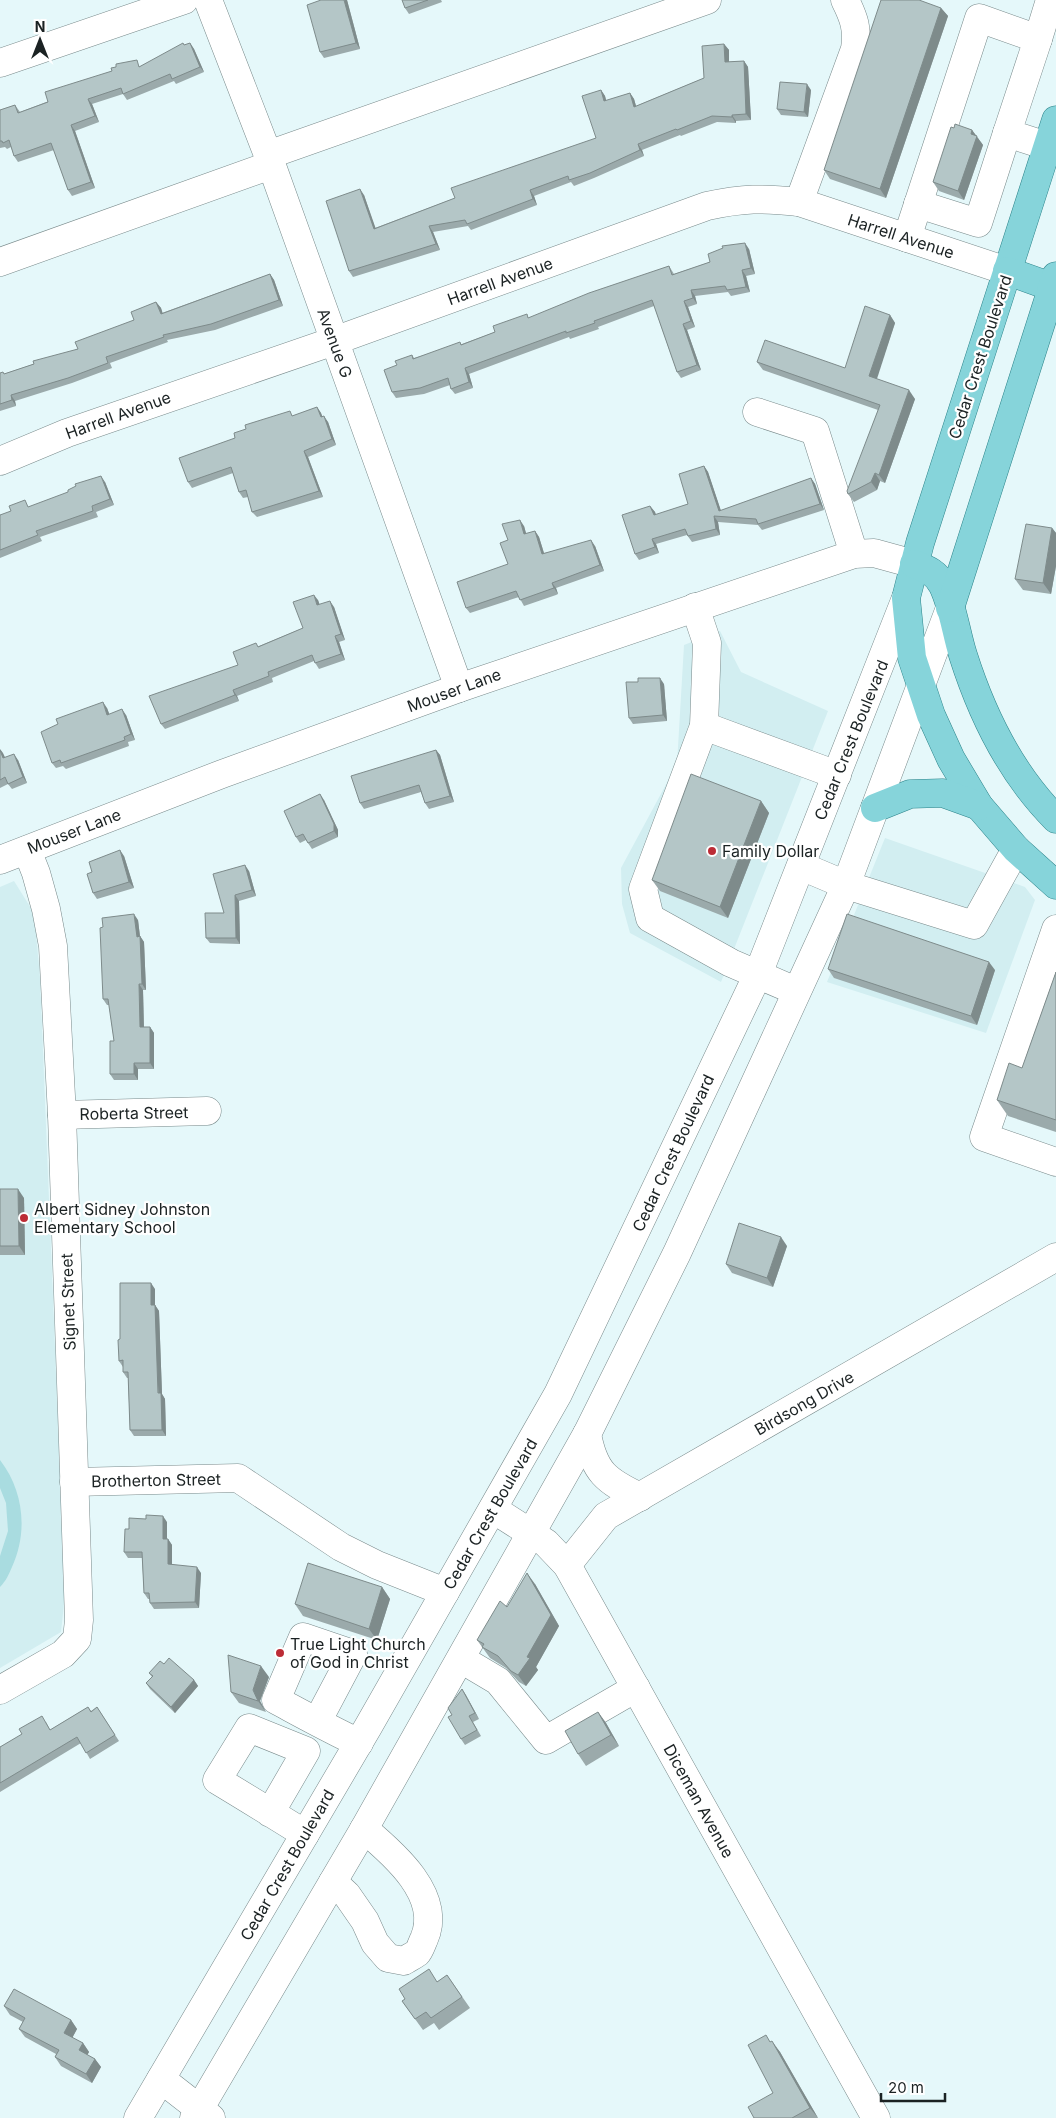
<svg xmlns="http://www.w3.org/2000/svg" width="1056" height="2118" font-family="Inter,sans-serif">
  <rect width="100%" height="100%" fill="#e5f8fa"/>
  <g fill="#d2eef1">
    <path d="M720,631L741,672L828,711L721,982L630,933L622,904L621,868L677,764L684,645Z"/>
    <path d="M885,838L1025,887L1035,900L986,1033L827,982Z"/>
    <path d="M14,881L34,913L40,977L65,1595L61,1632L0,1668V887Z"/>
  </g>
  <path fill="#a9dce0" d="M0,1460C24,1491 28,1532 12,1567C9,1574 6,1581 0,1587V1556L8,1531L6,1503L0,1488Z"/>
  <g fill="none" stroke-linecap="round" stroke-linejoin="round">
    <defs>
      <g id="minor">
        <path d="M208,0L268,155L459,688"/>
        <path d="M1038,39L1050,0"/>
        <path d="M0,63L184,0"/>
        <path d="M268,155L707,0"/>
        <path d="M799,202L855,49C858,29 854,18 845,0"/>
        <path d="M918,204L978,223L1007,133"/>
        <path d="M907,238L979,18L1038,39L1007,133L1047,146"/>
        <path d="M0,262L271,165"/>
        <path d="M757,412L815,431L854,554"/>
        <path d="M0,461L67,433L334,341L707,206C744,198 762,198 799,202L1007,271"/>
        <path d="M695,607L707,643L704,726L643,889L650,918L731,963L796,991"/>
        <path d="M704,726L837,775"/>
        <path d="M0,860L222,774L459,688L854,554L874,553L914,564"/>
        <path d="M801,866L846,885L974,925L1016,849"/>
        <path d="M1056,929L984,1137L1056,1162"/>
        <path d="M62,1115L207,1111"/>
        <path d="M587,1434C594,1472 606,1481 640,1497"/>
        <path d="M74,1482L238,1478L341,1547L377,1565L445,1592"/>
        <path d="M493,1509L546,1543L567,1565L876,2118"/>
        <path d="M567,1565L606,1516L1056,1257"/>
        <path d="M461,1659L498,1681L546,1740L636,1688"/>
        <path d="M0,1690L63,1654L77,1639L79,1620L62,1115L53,946L46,909L36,873L27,850"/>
        <path d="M317,1722L353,1654L303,1637L276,1700C304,1715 331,1730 359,1743"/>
        <path d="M270,1813L306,1751L249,1728L217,1780C247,1798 276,1816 305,1834"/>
        <path d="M333,1882L347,1895L365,1921L375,1943L388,1958L404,1961C408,1958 413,1956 417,1953C420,1950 422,1943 424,1939C443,1896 394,1854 364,1829"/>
        <path d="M161,2079L211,2118"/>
        <path d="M138,2118L368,1727L558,1394L758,974L906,598"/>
        <path d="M194,2118L364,1829L587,1434L677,1253L846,885L950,608"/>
      </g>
      <g id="major">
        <path d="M1056,120L920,543L906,598L912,658L931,715L951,759L979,806L1016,849L1056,885"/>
        <path d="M1007,271L1052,287"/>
        <path d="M914,564C927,569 937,573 943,586C953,607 956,633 963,655C982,715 1012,775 1056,819"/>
        <path d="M950,608L1056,276"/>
        <path d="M875,808L910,794L943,793L979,806"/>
      </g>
    </defs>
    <use href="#minor" stroke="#798a8b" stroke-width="29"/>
    <use href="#major" stroke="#2d848a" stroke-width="29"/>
    <use href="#minor" stroke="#fff" stroke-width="28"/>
    <use href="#major" stroke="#86d4da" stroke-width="28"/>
  </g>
  <g fill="#9baaab">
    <path d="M347,0L360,49L324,58L320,52Z"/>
    <path d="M402,0H441L442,2L409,14L405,8Z"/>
    <path d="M941,8L948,16L886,198L830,179L824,170Z"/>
    <path d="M190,43L194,49L204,72L176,84L174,81L127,100L123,94L92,104L99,122L75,131L95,188L72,196L68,190L54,150L18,162L14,156L11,147L7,149L5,147L0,148V110L15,105L20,112L141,66Z"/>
    <path d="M724,44L729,50V62L744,61L748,67L751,120L736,121V123L717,122L681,136L680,135L642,150L644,156L594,178L574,186L571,182L534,196L537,205L471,230L468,226L433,232L440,250L353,277L349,271L364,195L375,228L455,198L596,138L601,90L605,96L606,101L630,93L634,99L636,106L704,78Z"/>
    <path d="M811,90L808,117L781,115L777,109Z"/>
    <path d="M954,128L972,130L983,145L964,200L939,191L933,182Z"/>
    <path d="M749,249L755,274L746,276L750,292L731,296L728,292L695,296L697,304L688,307L695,327L687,330L701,370L681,378L677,372L654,306L598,327L599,329L570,339L569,337L469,374L473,388L455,394L451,389L450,385L424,394L396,398L392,392L412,355L414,358L462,344L495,332L529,318L669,266L674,274Z"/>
    <path d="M270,274L274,280L283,306L215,330L167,340L168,342L110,363L112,368L72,383L15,401L16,406L0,411V373L4,374L78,349L134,320L156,302L161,308L162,313Z"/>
    <path d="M890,315L895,323L876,379L915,399L885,483L880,481L877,490L854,502L848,494L878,410L763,370L757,362L845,368Z"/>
    <path d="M317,407L321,413L322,417L328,422L336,445L308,457L323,497L257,517L252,512L248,497L243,498L239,492L233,473L192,488L188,482L235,438Z"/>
    <path d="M704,466L708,472L721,511L811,478L815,484L824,510L762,530L758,525L718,522L720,535L692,542L687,535L656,544L659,553L639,560L635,554L650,506L655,512L656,515L688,504Z"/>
    <path d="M105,482L114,505L96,512L98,517L40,537L42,541L0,558V515L30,507Z"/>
    <path d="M524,526L526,534L535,531L539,537L544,553L595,546L604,571L556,588L558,594L556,595L524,606L519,597L470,613L466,608L508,564V540Z"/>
    <path d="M1052,528L1056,533V566L1051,594L1023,590L1015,579Z"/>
    <path d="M318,600L319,605L334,607L345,640L339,642L345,660L319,669L314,661L272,678L273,682L237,696L239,701L165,729L161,724L238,665L259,646L303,628Z"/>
    <path d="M664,684L667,721L633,724L629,718Z"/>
    <path d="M107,708L109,714L126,715L135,740L128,742L129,746L66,769L63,766L56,768L52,763Z"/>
    <path d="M0,749L5,758L18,760L27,783L12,789L8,784L0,788Z"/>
    <path d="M436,750L440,755L454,802L429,809L425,803L421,792L364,809L360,803Z"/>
    <path d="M324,800L338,830V837L312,849L306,840L300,843L296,837Z"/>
    <path d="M761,801L769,813L728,918L660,891L652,880Z"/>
    <path d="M124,856L134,888L97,899L93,893L92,872Z"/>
    <path d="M249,871L256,896L239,901L240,944L210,943L206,938L224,913Z"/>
    <path d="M138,920L140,936L144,942L146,990H143L144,1027H150L154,1033V1069H138V1080H114L110,1074L114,1041L109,1005H107L103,999Z"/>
    <path d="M828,969L995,970L977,1025L834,978Z"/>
    <path d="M1056,972V1132L1008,1116L997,1100L1022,1068Z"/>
    <path d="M0,1189L24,1198L25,1255H0Z"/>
    <path d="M787,1246L773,1287L732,1273L726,1264Z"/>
    <path d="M155,1289V1305L159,1311L162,1394L165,1399L166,1436H134L130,1430L128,1378H127L123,1372V1367L119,1361L120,1339Z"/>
    <path d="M167,1522V1539H168L172,1545V1565L201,1573L199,1608L154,1609L150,1603V1599H148L144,1593L142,1558H128L124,1552L129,1529Z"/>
    <path d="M535,1584L559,1626L536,1667L538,1670L526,1686L519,1682L506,1668L490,1658L477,1640L507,1607Z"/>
    <path d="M382,1587L390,1599L377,1640L303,1616L295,1604Z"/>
    <path d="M149,1673L194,1680L198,1686L175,1713L150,1689L146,1683L152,1677Z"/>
    <path d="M269,1677L260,1701L266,1712L239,1703L231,1692Z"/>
    <path d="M462,1689L479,1719L473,1722L481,1736L465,1745L461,1739L452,1715Z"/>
    <path d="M88,1707L91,1711L97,1707L119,1741L90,1759L81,1743L0,1792V1747L46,1722L50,1730Z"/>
    <path d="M598,1712L606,1723L619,1746L586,1766L578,1754Z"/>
    <path d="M447,1975L470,2008L439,2030L434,2023L423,2030L402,2001L437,1982Z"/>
    <path d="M4,2006L71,2020L77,2029L72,2038L83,2043L89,2052L87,2055L95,2059L101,2067L92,2083L61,2066L55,2057L56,2054L25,2037L19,2029L23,2022L10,2015Z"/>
    <path d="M771,2042L780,2052L818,2118H754L773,2093Z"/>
  </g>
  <g fill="#7e8b8b">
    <path d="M344,0H347L360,49L356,43Z"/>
    <path d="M941,8L948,16L886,198L880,189Z"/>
    <path d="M190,43L194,49L204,72L200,67Z"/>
    <path d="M724,44L729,50V68L725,62Z"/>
    <path d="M744,61L748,67L751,120L746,114Z"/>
    <path d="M807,84L811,90L808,117L804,112Z"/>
    <path d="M601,90L605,96L608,107L604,101Z"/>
    <path d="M630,93L634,99L638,113L634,107Z"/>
    <path d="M88,99L92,104L99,122L95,116Z"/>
    <path d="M732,115L736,121V123L732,117Z"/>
    <path d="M71,125L75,131L95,188L91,182Z"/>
    <path d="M972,130L983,145L964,200L958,191Z"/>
    <path d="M638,144L642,150L644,156L640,150Z"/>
    <path d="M360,189L364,195L378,235L374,229Z"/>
    <path d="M530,190L534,196L537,205L533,199Z"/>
    <path d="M429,226L433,232L440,250L436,244Z"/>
    <path d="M745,243L749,249L755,274L751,268Z"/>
    <path d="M742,270L746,276L750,292L746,287Z"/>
    <path d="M270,274L274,280L283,306L279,300Z"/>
    <path d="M691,290L695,296L697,304L693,298Z"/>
    <path d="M684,301L688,307L695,327L691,321Z"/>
    <path d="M156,302L161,308L165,320L161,314Z"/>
    <path d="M890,315L895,323L875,385L869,376Z"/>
    <path d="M683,324L687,330L701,370L697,365Z"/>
    <path d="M465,368L469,374L473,388L469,382Z"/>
    <path d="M909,390L915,399L885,483L879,475Z"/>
    <path d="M11,395L15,401L16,406L12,400Z"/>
    <path d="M317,407L321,413L325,423L321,417Z"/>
    <path d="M324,416L328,422L336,445L332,439Z"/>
    <path d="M304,451L308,457L323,497L319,491Z"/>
    <path d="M704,466L708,472L723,517L719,511Z"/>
    <path d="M875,473L880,481L877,490L871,482Z"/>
    <path d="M101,476L105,482L114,505L110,499Z"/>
    <path d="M811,478L815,484L824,510L820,504Z"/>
    <path d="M650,506L655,512L658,521L654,515Z"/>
    <path d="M714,516L718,522L720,535L716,529Z"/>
    <path d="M520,520L524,526L528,540L524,534Z"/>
    <path d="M1052,528L1056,533V566L1051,594L1043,583Z"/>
    <path d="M535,531L539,537L546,560L542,554Z"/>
    <path d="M652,539L656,544L659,553L655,547Z"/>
    <path d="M591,540L595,546L604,571L600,565Z"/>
    <path d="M552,583L556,588L558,594L554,588Z"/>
    <path d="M314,595L318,600L322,611L317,605Z"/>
    <path d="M330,601L334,607L345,640L341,634Z"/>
    <path d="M335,636L339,642L345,660L341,654Z"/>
    <path d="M660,678L664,684L667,721L663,715Z"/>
    <path d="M233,690L237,696L239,701L235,695Z"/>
    <path d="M103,702L107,708L112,721L107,715Z"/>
    <path d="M122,709L126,715L135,740L131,734Z"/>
    <path d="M0,749L3,753L8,764L3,758Z"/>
    <path d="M436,750L440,755L454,802L450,796Z"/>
    <path d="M14,754L18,760L27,783L23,777Z"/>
    <path d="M320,794L324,800L338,830V837L334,831Z"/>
    <path d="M761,801L769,813L728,918L720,907Z"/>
    <path d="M120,850L124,856L134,888L129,882Z"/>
    <path d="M245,865L249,871L256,896L252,890Z"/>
    <path d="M235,895L239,901L240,944L236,938Z"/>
    <path d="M134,914L138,920L140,937V936L144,942L146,990L142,984Z"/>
    <path d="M989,962L995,970L977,1025L971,1016Z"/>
    <path d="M139,984L143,990L144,1033L140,1027Z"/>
    <path d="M150,1027L154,1033V1069L150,1063Z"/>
    <path d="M134,1063L138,1069V1080L134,1074Z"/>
    <path d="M18,1189L24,1198L25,1255L19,1246Z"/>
    <path d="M781,1237L787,1246L773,1287L767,1278Z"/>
    <path d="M151,1283L155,1289V1305L159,1311L162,1394L165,1399L166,1436L162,1430L151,1305Z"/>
    <path d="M163,1516L167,1522V1545L163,1539Z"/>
    <path d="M168,1539L172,1545V1570L168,1564Z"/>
    <path d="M197,1567L201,1573L199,1608L195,1602Z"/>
    <path d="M527,1573L535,1584L559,1626L536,1667L538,1670L526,1686L518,1675L527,1657Z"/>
    <path d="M382,1587L390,1599L377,1640L369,1629Z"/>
    <path d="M261,1666L269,1677L260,1701L266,1712L258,1701L253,1690Z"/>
    <path d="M194,1680L198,1686L175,1713L171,1707Z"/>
    <path d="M462,1689L466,1695L479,1719L475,1713Z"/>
    <path d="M598,1712L606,1723L619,1746L611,1735Z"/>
    <path d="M71,2020L77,2029L70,2042L64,2033Z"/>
    <path d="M772,2041L780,2052L818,2118L810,2108Z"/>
    <path d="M83,2043L89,2052L85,2059L79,2050Z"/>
    <path d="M95,2059L101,2067L92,2083L86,2074Z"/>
  </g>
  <g fill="#b4c6c7" stroke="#7e8b8b">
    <path d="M321,0H344L356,43L320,52L307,5Z"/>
    <path d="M402,0H428L405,8Z"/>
    <path d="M881,0H919L941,8L880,189L824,170Z"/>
    <path d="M183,43L184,45L190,43L200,67L172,79L170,74L123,94L121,88L88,99L95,116L71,125L91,182L68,190L51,143L14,156L9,140L3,143L2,141H0V110L15,105L18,113L48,102L45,92L112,71L111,68L116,67V64L137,60L139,67Z"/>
    <path d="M724,44L725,62L744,61L746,114L732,115V117L712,116L677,130L676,129L638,144L640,150L590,173L569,180L568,176L530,190L533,199L467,224L465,220L429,226L436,244L349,271L326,201L360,189L374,229L455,198L451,188L596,138L582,96L601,90L604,101L630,93L634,107L704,78L702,46Z"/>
    <path d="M780,82L807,84L804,112L777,109Z"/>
    <path d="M955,124L972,130L971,134L977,136L958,191L933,182L951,127L954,128Z"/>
    <path d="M745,243L751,268L742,270L746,287L727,290L725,286L691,290L693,298L684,301L691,321L683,324L697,365L677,372L652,300L594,321L595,323L566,333V331L465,368L469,382L451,389L448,378L420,388L392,392L384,370L397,365L395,361L412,355L413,359L460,342L461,345L495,332L493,326L527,314L528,318L589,293L669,266L672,275L710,262L708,254L723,248L722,246Z"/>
    <path d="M270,274L279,300L211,324L163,335L164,337L106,357L108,363L68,378L11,395L12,400L0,404V373L3,372L4,374L34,364L33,361L78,349L75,342L134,320L131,312L156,302L161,314Z"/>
    <path d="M865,306L890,315L869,376L909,390L879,475L875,473L871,482L848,494L847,491L880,405L757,362L765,340L845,368Z"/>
    <path d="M317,407L321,417L324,416L332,439L304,451L319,491L252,512L246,490L239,492L231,467L188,482L179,458L235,438L234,433L246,429L245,425L290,411L292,416Z"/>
    <path d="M704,466L719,511L811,478L820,504L758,524L756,519L714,516L716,529L688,536L685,529L652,539L655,547L635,554L622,515L650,506L654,515L688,504L679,474Z"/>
    <path d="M101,476L110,499L92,506L93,511L36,531L38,535L0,550V515L11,511L9,506L25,500L28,507L68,492V490L76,486L75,484Z"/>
    <path d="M520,520L524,534L535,531L542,554L591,540L600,565L552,583L554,588L551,589L520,600L516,591L466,608L457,582L508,564L500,543L508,540L502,524Z"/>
    <path d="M1026,524L1052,528L1043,583L1015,579Z"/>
    <path d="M314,595L317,605L330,601L341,634L335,636L341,654L315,663L312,655L268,672L269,676L233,690L235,695L161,724L149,696L238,665L233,652L256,643L258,647L303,628L293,602Z"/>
    <path d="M638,678H660L663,715L629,718L626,682H638Z"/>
    <path d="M103,702L107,715L122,709L131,734L124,737L125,740L61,763L60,760L52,763L41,732L58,724L56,719Z"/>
    <path d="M0,750L3,758L14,754L23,777L8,784L5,777L0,780Z"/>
    <path d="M436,750L450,796L425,803L419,785L360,803L351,776Z"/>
    <path d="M691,774L761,801L720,907L652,880Z"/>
    <path d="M320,794L334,824V831L308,843L303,834L296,837L284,811Z"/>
    <path d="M120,850L129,882L93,893L87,874L92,872L89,862Z"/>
    <path d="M245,865L252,890L235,895L236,938H206L205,913H224L213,874Z"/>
    <path d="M134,914L137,937L140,936L142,984H139L140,1027H150V1063H134V1074H110V1041H114L108,999H103L100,928L103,927L102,918Z"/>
    <path d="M847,914L989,962L971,1016L828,969Z"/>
    <path d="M1056,972V1120L997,1100L1009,1063L1022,1068Z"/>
    <path d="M0,1189H18L19,1246H0Z"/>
    <path d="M739,1223L781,1237L767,1278L726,1264Z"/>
    <path d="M120,1283H151V1305H155L158,1393H161L162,1430H130L128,1372H123V1360L119,1361L118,1340L120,1339Z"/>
    <path d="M146,1515L163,1516V1539H168V1564L197,1567L195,1602L150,1603L149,1593H144L142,1552H124L125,1529H129V1518L146,1519Z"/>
    <path d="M308,1563L382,1587L369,1629L295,1604Z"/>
    <path d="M527,1573L551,1615L527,1657L530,1658L518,1675L511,1671L498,1656L482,1647L484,1644L477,1640L500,1601L507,1607Z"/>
    <path d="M228,1655L261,1666L253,1690L258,1701L231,1692Z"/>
    <path d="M169,1658L194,1680L171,1707L146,1683L153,1676L149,1673L160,1661L164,1664Z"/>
    <path d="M462,1689L475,1713L469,1716L477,1730L461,1739L448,1717L452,1715L448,1708Z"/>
    <path d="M88,1707L91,1712L97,1707L115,1735L86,1753L77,1737L0,1783V1747L22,1734L19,1729L42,1716L50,1730Z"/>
    <path d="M598,1712L611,1735L578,1754L565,1731Z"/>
    <path d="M429,1969L437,1982L447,1975L462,1997L431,2018L426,2012L415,2019L402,2001L405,1999L399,1989Z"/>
    <path d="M14,1989L71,2020L64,2033L83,2043L79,2050L95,2059L86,2074L55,2057L59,2050L19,2029L25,2018L4,2006Z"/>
    <path d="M766,2035L770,2042L772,2041L810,2108L792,2118H754L748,2107L773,2093L748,2045Z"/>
  </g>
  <g fill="#bc2c36" stroke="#fff" stroke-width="2">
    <circle cx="712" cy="851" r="5"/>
    <circle cx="24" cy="1218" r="5"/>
    <circle cx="280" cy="1653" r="5"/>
  </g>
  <g text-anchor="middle" stroke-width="4.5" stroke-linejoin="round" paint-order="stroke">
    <g font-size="16" fill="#1b2223" stroke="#fff">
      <text transform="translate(901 236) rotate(18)" y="6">Harrell Avenue</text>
      <text transform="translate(500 281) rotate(-20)" y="6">Harrell Avenue</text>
      <text transform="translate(335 343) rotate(70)" y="6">Avenue G</text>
      <text transform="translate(980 357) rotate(-72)" y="6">Cedar Crest Boulevard</text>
      <text transform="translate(118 415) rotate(-20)" y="6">Harrell Avenue</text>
      <text transform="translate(454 690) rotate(-20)" y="6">Mouser Lane</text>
      <text transform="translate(851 740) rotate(-68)" y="6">Cedar Crest Boulevard</text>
      <text transform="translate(74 831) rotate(-21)" y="6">Mouser Lane</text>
      <text transform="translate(134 1113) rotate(-1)" y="6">Roberta Street</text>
      <text transform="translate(673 1153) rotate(-65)" y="6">Cedar Crest Boulevard</text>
      <text transform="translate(68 1302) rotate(-92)" y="6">Signet Street</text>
      <text transform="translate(804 1403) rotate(-30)" y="6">Birdsong Drive</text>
      <text transform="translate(156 1480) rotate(-1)" y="6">Brotherton Street</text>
      <text transform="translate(490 1514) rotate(-60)" y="6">Cedar Crest Boulevard</text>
      <text transform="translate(699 1801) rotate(61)" y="6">Diceman Avenue</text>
      <text transform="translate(287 1865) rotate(-60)" y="6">Cedar Crest Boulevard</text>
    </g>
    <g font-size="16" fill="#1b2223" stroke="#fff" text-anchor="start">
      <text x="722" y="857">Family Dollar</text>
      <text x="34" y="1215">Albert Sidney Johnston<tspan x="34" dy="18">Elementary School</tspan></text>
      <text x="290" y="1650">True Light Church<tspan x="290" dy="18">of God in Christ</tspan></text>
    </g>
  </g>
  <g transform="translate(40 40)" stroke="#ffffff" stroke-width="4" paint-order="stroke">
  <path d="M0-4L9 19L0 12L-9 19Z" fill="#1b2223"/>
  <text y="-8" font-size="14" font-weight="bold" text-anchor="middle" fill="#1b2223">N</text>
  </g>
  <path d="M881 2093v8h64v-8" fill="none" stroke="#1b2223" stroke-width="2.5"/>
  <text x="888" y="2093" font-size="15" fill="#1b2223" stroke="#ffffff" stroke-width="4" paint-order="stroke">20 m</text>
</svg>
